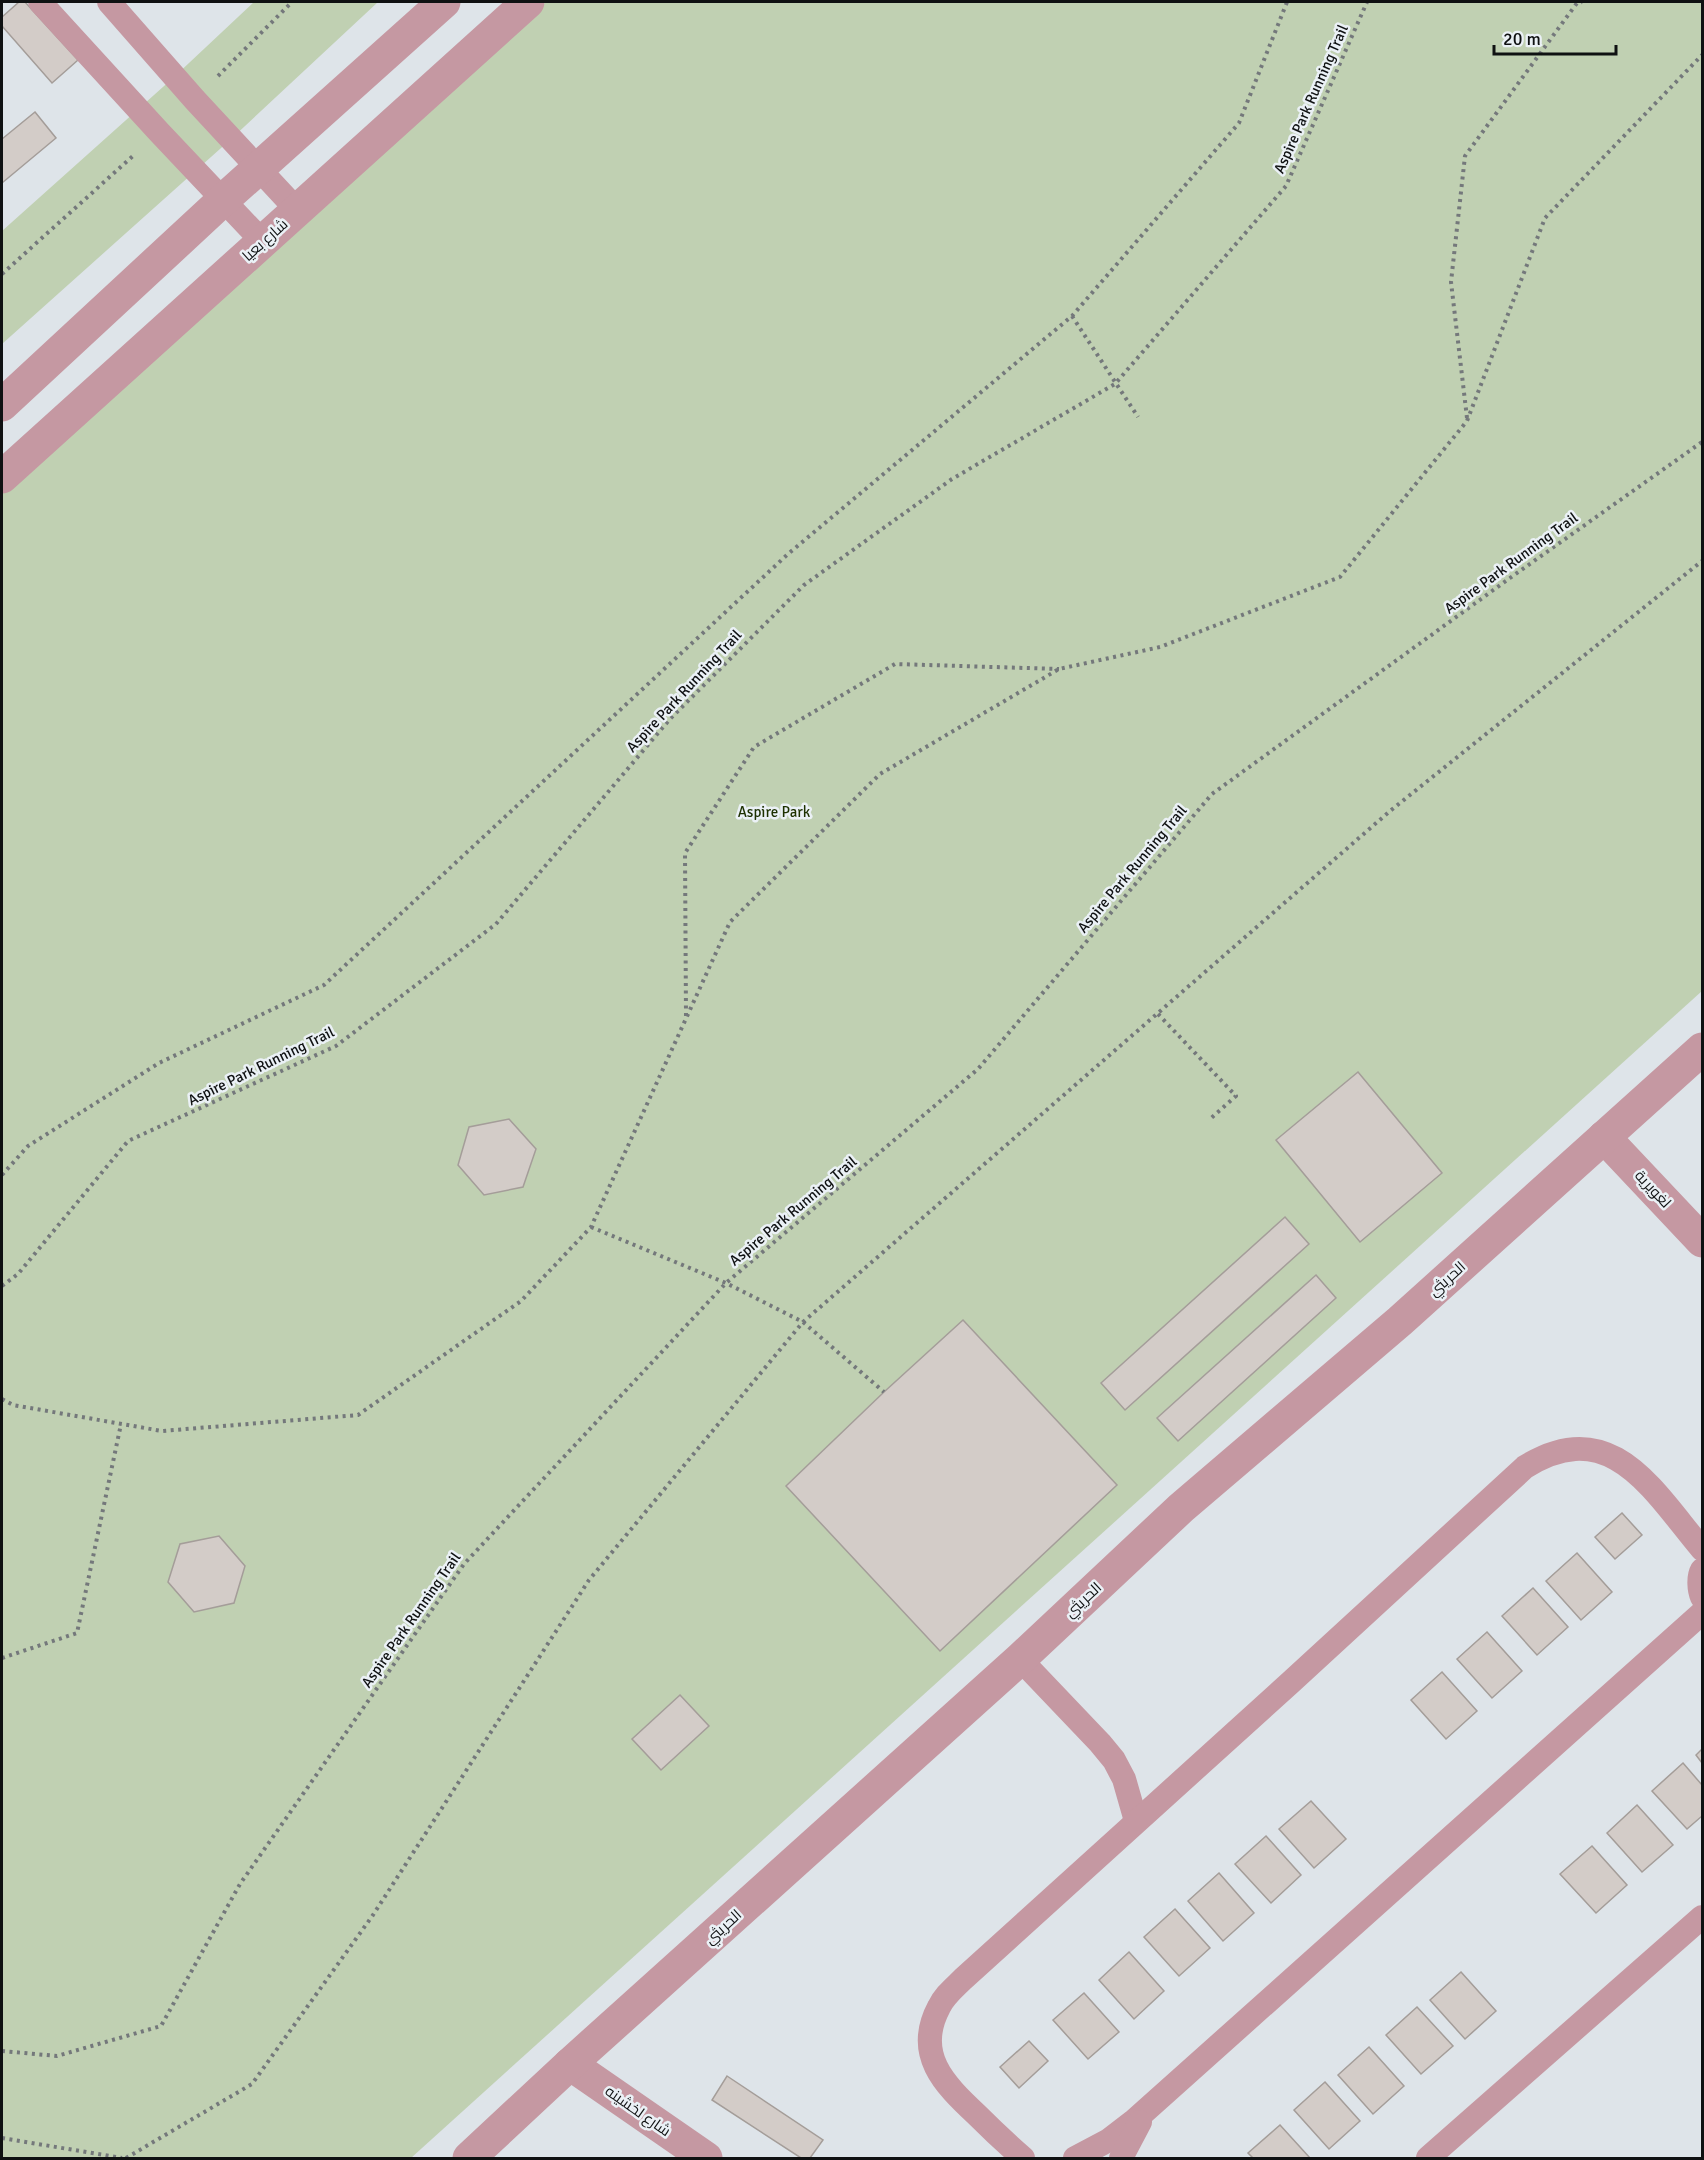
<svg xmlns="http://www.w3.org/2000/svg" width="1704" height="2160" font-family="Signika,Cairo,sans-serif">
  <rect width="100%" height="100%" fill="#dee4e9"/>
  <g fill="#c0d0b2">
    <path d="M254,2H378L230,140L2,344V231L173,78Z"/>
    <path d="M546,2H1702V991L411,2158H2V492Z"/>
  </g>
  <g fill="#d3ccc8" stroke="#a49d99" stroke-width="1.5">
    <path d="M19,2H25L78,60L52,83L2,26V17Z"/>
    <path d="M35,112L56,138L2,183V139Z"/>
    <path d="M1358,1072L1442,1173L1360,1242L1276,1140Z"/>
    <path d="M509,1119L536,1149L523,1187L484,1195L458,1165L469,1127Z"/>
    <path d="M1285,1217L1309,1244L1125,1410L1101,1383Z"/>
    <path d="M1316,1275L1336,1298L1178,1441L1157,1418Z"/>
    <path d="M963,1320L1117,1485L940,1651L786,1486L884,1392Z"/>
    <path d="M1622,1513L1642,1535L1615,1559L1595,1537Z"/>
    <path d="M219,1536L245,1566L234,1603L194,1612L168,1582L180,1544Z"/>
    <path d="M1577,1553L1612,1592L1581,1620L1546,1581Z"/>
    <path d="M1533,1588L1568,1627L1537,1655L1502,1616Z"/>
    <path d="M1487,1632L1522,1671L1492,1698L1457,1659Z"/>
    <path d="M1442,1672L1477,1711L1446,1739L1411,1700Z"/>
    <path d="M680,1695L709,1726L661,1770L632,1739Z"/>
    <path d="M1702,1749V1763L1696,1755Z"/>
    <path d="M1683,1763L1702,1785V1816L1687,1829L1652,1791Z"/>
    <path d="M1311,1801L1346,1839L1314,1868L1279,1829Z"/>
    <path d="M1637,1805L1673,1845L1642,1872L1607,1833Z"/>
    <path d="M1266,1836L1301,1875L1271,1903L1235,1864Z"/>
    <path d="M1592,1846L1627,1885L1596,1913L1560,1874Z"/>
    <path d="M1219,1873L1254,1913L1223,1941L1188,1901Z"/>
    <path d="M1175,1909L1210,1948L1179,1976L1144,1937Z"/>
    <path d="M1129,1952L1164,1991L1134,2019L1099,1980Z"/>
    <path d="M1461,1972L1496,2011L1465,2039L1430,2000Z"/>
    <path d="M1084,1993L1119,2032L1088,2059L1053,2020Z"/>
    <path d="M1417,2007L1453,2046L1421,2074L1386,2035Z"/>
    <path d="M1029,2041L1048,2061L1019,2088L1000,2067Z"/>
    <path d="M1369,2047L1404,2086L1373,2114L1338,2075Z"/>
    <path d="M727,2076L823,2140L810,2158H801L712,2100Z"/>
    <path d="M1325,2082L1360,2121L1329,2149L1294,2110Z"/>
    <path d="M1280,2125L1310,2158H1253L1248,2153Z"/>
  </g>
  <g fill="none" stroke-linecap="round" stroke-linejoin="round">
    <g stroke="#74787b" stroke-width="4" stroke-dasharray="3 4.5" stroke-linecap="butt">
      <path d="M218,76L292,2"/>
      <path d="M2,274L134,155"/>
      <path d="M1072,316L1138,417"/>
      <path d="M1467,418L1451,282L1465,156L1577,3L1582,2"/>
      <path d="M1158,1014L1236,1096L1210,1119"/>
      <path d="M686,1016L685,853L754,747L895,664L1059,669"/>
      <path d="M2,1175L28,1146L159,1063L324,985L788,554L1072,316L1239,123L1287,2"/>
      <path d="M591,1227L726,1283L803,1322L884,1392"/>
      <path d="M2,1286L18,1274L128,1141L336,1046L496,924L670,719L804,585L952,479L1115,384L1286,186L1367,2"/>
      <path d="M2,1399L13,1405L162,1431L358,1415L521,1301L591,1227L730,922L880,774L1059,669L1160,647L1340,577L1467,421L1545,218L1702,55"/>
      <path d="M2,1658L77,1633L121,1424"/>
      <path d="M2,2051L57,2056L161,2026L240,1884L464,1564L726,1283L978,1069L1212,794L1510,578L1702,442"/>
      <path d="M2,2138L122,2158"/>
      <path d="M126,2158L252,2084L373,1915L589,1580L803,1322L1390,811L1702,561"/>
    </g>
    <g stroke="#c598a2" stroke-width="24">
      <path d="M40,2L159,132L263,242"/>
      <path d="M109,2L195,100L298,211"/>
      <path d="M1702,1570C1698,1577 1699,1590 1702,1597"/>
      <path d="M1020,1659L1100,1743L1114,1760L1124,1779L1136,1821"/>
      <path d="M1023,2158C1007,2144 991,2129 976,2114C944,2084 914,2054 939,2007C944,1996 954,1988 963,1979L1291,1682L1525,1467C1611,1413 1653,1491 1702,1549"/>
      <path d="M1075,2158L1109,2140L1135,2120L1702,1613"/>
      <path d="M1121,2158L1140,2122"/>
      <path d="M1428,2158L1702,1917"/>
    </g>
    <g stroke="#c598a2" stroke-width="33">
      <path d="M1604,1137L1702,1241"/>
      <path d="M570,2064L706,2158"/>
      <path d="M469,2158L570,2064L1020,1659L1181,1508L1400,1321L1702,1049"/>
    </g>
    <g stroke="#c598a2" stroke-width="33">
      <path d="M2,405L223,200L444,2"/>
      <path d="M2,477L528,2"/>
    </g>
  </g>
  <g text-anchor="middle" stroke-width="5" stroke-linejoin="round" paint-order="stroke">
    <g font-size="15" fill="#0f1112" stroke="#ebf1f6">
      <text transform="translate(1311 99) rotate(-66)" y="5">Aspire Park Running Trail</text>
      <text transform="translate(265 240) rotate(-42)" y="5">شارع بعيا</text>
      <text transform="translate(1511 563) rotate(-36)" y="5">Aspire Park Running Trail</text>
      <text transform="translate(684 691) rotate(-47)" y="5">Aspire Park Running Trail</text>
      <text transform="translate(1132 869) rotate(-50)" y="5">Aspire Park Running Trail</text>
      <text transform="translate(261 1066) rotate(-26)" y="5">Aspire Park Running Trail</text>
      <text transform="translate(1653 1189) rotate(47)" y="5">لغويرية</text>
      <text transform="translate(793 1211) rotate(-40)" y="5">Aspire Park Running Trail</text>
      <text transform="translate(1447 1279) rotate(-42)" y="5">الحريثي</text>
      <text transform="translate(1083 1600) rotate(-43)" y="5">الحريثي</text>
      <text transform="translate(411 1620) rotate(-55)" y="5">Aspire Park Running Trail</text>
      <text transform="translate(723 1927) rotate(-42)" y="5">الحريثي</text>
      <text transform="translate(638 2111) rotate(35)" y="5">شارع لخشينه</text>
    </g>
    <g font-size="15" fill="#1d3100" stroke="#ebf1f6">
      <text x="774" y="817">Aspire Park</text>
    </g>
  </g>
  <rect width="1704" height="2160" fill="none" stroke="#0f1112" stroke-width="6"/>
  <path d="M1494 45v9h122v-9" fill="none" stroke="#0f1112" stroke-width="3"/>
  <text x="1503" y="45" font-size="18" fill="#0f1112" stroke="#ebf1f6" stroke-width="4.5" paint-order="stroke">20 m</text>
</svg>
